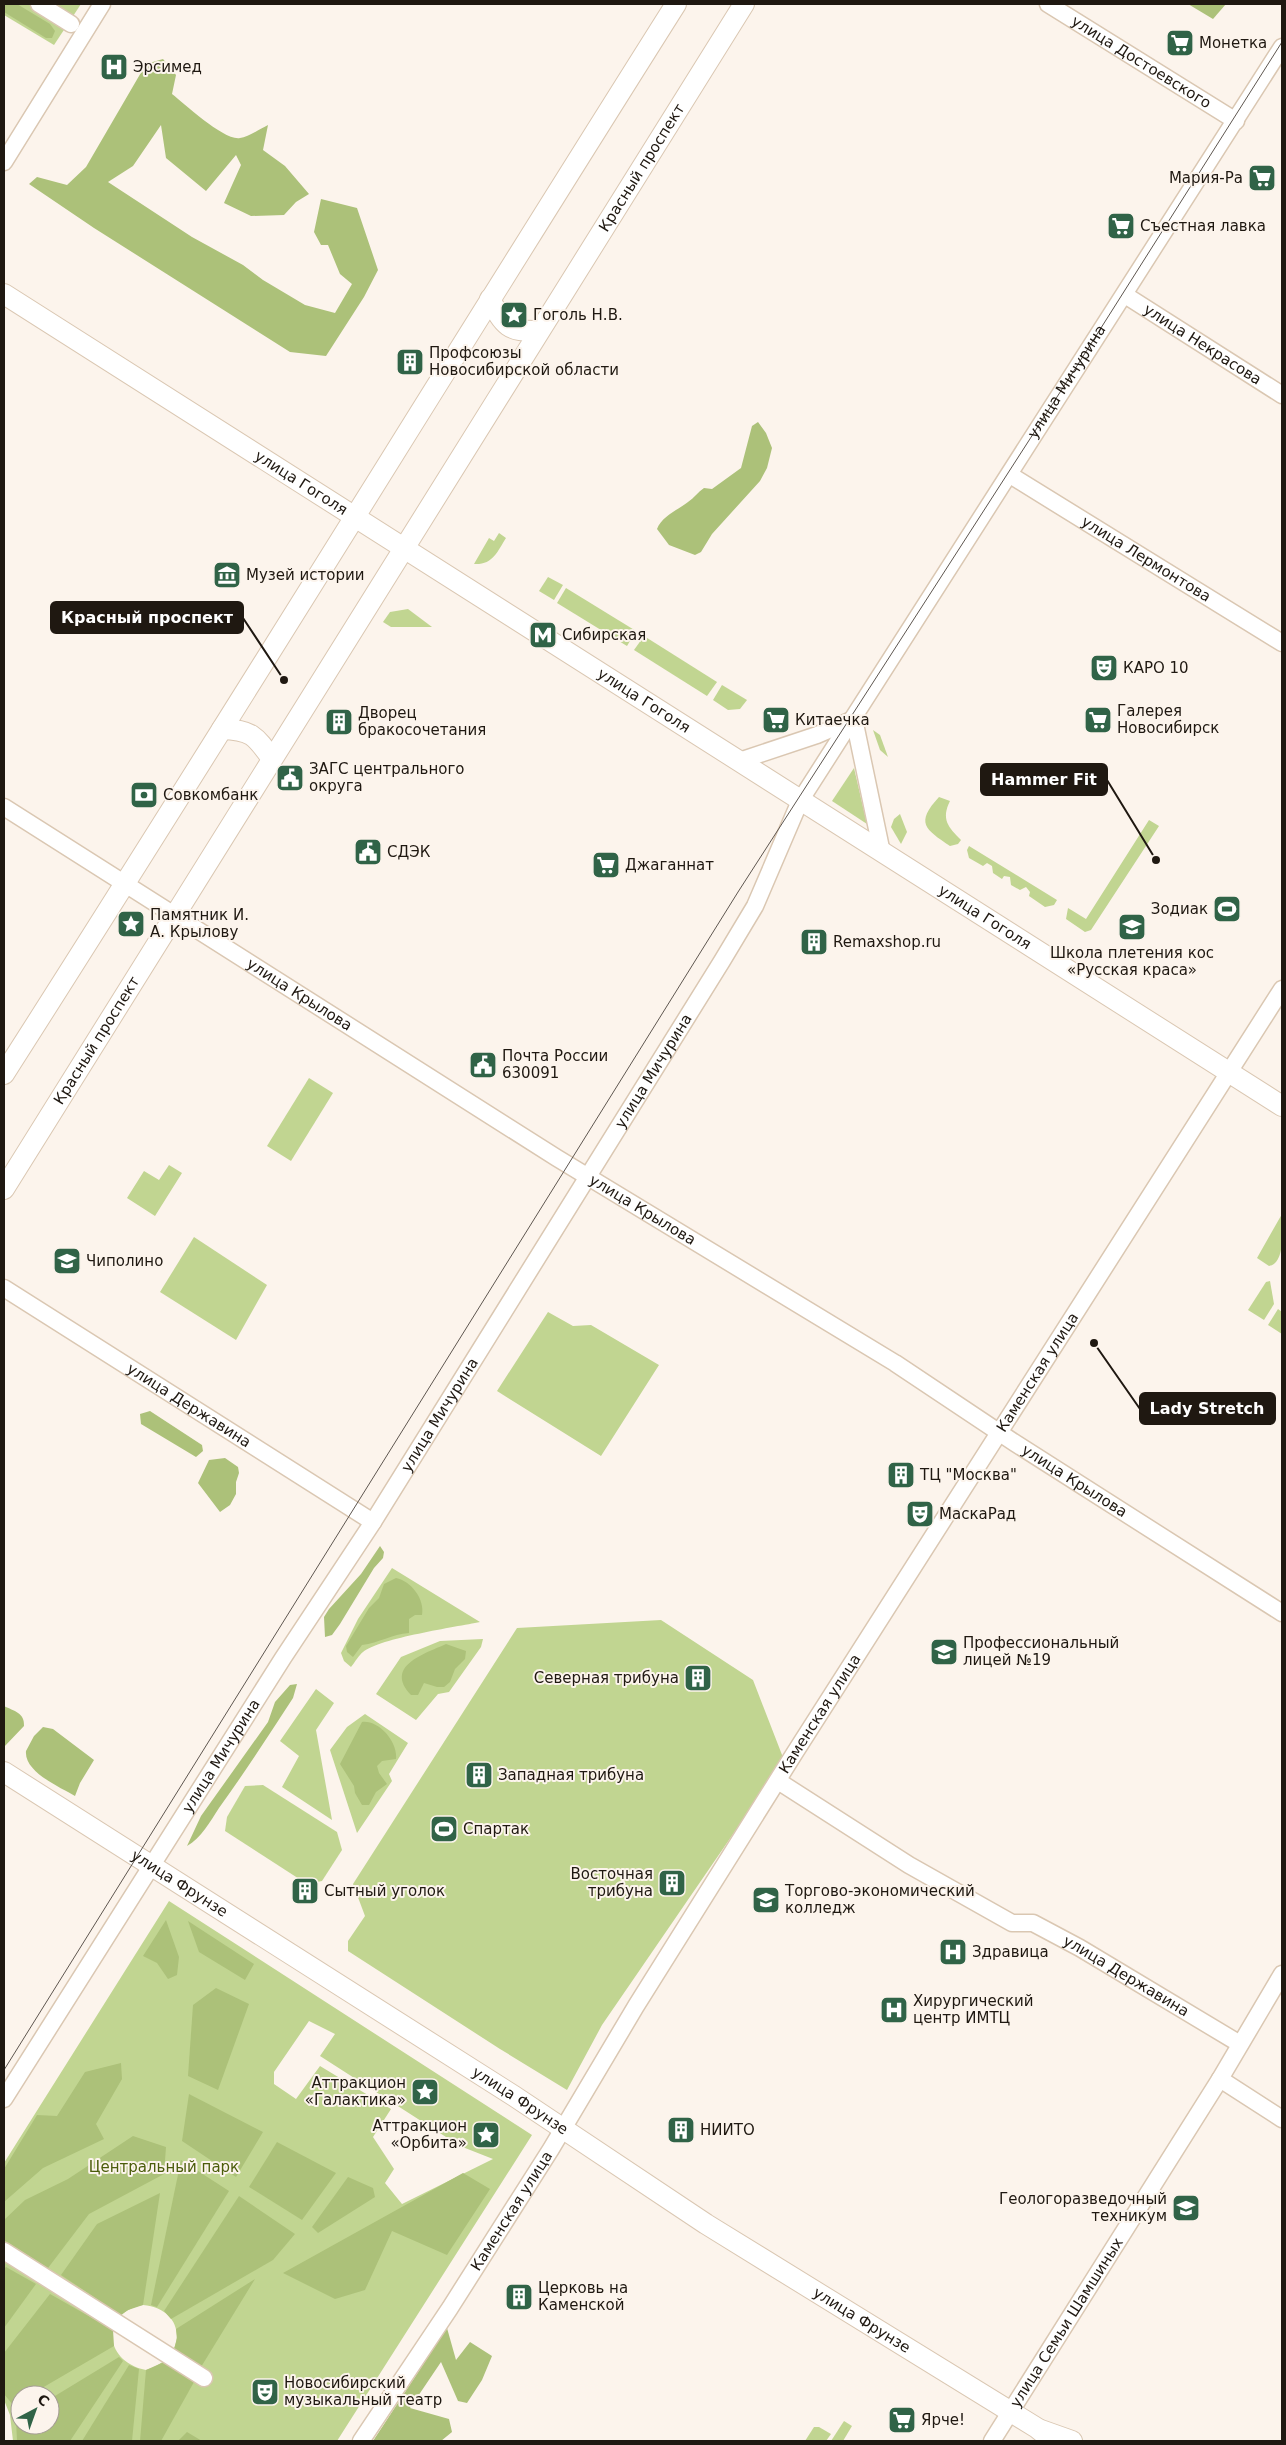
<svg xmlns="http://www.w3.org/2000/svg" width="1286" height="2445" font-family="'DejaVu Sans',sans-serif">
  <rect width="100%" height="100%" fill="#fcf4ec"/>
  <g fill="#c1d591" fill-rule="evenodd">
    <path d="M4,4H81L54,45L4,15Z"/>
    <path d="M499,533L506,538C497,552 493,565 474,564L489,538L494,541Z"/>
    <path d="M548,577L563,585L554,600L539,591Z"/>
    <path d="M566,588L636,631L627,646L557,603Z"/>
    <path d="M408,609L432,627H391L383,622L390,612Z"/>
    <path d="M644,636L717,682L707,696L634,650Z"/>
    <path d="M722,685L747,700L740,709L728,710L713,700Z"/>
    <path d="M873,730L880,735L888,757L880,750Z"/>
    <path d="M854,768L867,824L832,801Z"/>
    <path d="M939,797L950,801C941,819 948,827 961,840L958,844L950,846C925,829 915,823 939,797Z"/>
    <path d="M900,814L907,832L901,844L891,827L894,819Z"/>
    <path d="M1149,820L1159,826L1091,930L1085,932L1066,919L1068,908L1086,919Z"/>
    <path d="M969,846L1057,900L1054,905L1045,907L1029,896L1030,892L1026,887L1020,890L1011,885L1010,877L1004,876L1002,879L993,873L992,866L987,863L983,866L969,858L967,850Z"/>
    <path d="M309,1078L333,1093L291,1161L267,1146Z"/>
    <path d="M169,1165L182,1173L155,1216L127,1198L144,1171L159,1180Z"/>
    <path d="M1282,1214C1282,1228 1286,1263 1269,1266L1257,1258Z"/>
    <path d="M194,1237L267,1285L236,1340L160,1292Z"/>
    <path d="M1270,1281L1274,1304L1264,1320L1248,1310L1266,1282Z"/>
    <path d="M1278,1309L1282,1312V1334L1268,1325Z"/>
    <path d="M548,1312L573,1326L591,1325L659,1365L601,1456L497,1391Z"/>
    <path d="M392,1568L480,1622C456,1627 380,1638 363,1652C359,1655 355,1662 351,1667L344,1661L341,1653L358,1619Z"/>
    <path d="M661,1620L753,1680L784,1760L602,2025L567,2090L500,2049L348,1951V1941L365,1916L353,1884L517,1628Z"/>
    <path d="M483,1639L481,1647L449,1692L438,1694L416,1720L376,1694L401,1657L440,1641Z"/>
    <path d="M316,1689L334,1703L316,1730L332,1820L282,1787L299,1756L280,1741Z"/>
    <path d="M365,1714L408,1743L389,1774L392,1781L357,1833L330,1750L347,1727Z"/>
    <path d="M263,1785L337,1832L342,1850L322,1881L307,1884L225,1831L227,1817L245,1786Z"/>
    <path d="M169,1901L532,2135L337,2441H13L10,2415L4,2400V2163ZM309,2021L335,2034L320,2056L460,2146L493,2159L402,2204L385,2183L394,2169L373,2137L391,2109L320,2066L296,2099L274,2084V2072ZM143,2305C187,2309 188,2358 146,2370C103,2361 100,2313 143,2305ZM20,2395H50V2425H20Z"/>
    <path d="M844,2421L852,2426L843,2441H831Z"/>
    <path d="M814,2427H819L831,2434L826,2441H805Z"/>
  </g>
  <g fill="#acc179">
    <path d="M4,4H17L50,24L55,31L52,38H46L4,12Z"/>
    <path d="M1188,4H1226L1213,19Z"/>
    <path d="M163,59L176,75L172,94C185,104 224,141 240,138C248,137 260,129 268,125L263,150L285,166L309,194L296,202L284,215L251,216L224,203L241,165L236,155L206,191L166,158L161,125L133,166L108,182L192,237L243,265L263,280L305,305L335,313L352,284L340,274L328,245H321L314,232L321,199L357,208L378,270L364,297L326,356L290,352L94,228L29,184L37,177L67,185L86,167L146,64Z"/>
    <path d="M758,422L766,433L772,448L767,468L760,481L712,534L701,552L695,555L669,545L657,529C662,516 678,510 688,502C694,498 698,492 704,488L712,489L741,468L752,426Z"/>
    <path d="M150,1411L202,1445L203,1451L196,1457L141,1424L140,1414Z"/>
    <path d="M225,1458L238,1467L239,1473L236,1482V1494L230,1505L220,1512L198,1483L209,1460Z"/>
    <path d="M380,1546L384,1552L383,1558L374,1568L340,1624L332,1635L325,1637L324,1617L329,1609L361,1574Z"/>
    <path d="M396,1578C411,1581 425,1599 422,1615H415L409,1619V1633C392,1634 379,1643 362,1645L353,1657L347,1652L346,1646L369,1608L379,1598L384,1584Z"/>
    <path d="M446,1644L466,1651L465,1659L455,1669L450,1682L444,1687H437L424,1683L418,1695H411C384,1666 424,1654 446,1644Z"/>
    <path d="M297,1684L293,1698C269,1735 245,1772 219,1808C210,1822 201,1838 187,1846L201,1816L268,1722L275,1702L290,1685Z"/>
    <path d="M4,1706C14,1711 25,1713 24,1726L4,1747Z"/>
    <path d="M362,1722C379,1720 398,1742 396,1759L382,1761L377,1766L379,1773L387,1784L376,1792L369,1805H362L355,1793L354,1786L340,1764Z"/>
    <path d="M43,1727L53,1729L94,1760L80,1783L75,1796C60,1787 24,1772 26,1751L34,1736Z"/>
    <path d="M166,1920L179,1957L177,1975L168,1979L157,1963L143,1956Z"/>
    <path d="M188,1921L254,1964L245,1980L199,1952Z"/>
    <path d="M216,1988L249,2004L218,2090L188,2076L193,2005Z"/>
    <path d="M121,2063L122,2079L96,2124L104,2139L43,2168L4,2202V2169L37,2115L57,2116L85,2072Z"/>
    <path d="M189,2094L263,2132L236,2177L182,2141Z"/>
    <path d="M133,2136L166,2147L164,2174L89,2214L48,2268L4,2240V2220L25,2200L68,2179Z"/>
    <path d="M277,2142L336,2173L302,2220L249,2187Z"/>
    <path d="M181,2160L229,2191L157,2307L151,2305Z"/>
    <path d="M463,2173L490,2189L447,2255L392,2231L365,2290L335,2299L283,2273Z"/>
    <path d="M348,2177L373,2188L375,2197L318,2233L312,2227Z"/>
    <path d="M160,2193L143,2305L128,2310L121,2315L61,2275L97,2224Z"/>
    <path d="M239,2196L295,2234L273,2260L171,2319L164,2311Z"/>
    <path d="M6,2267L36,2284L4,2328V2269Z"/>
    <path d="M255,2279L201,2367L174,2350L177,2338L176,2329Z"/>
    <path d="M50,2294L113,2330L114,2346L30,2395H20V2401L13,2405L4,2394V2353Z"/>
    <path d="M447,2328L456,2360L470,2342L492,2356L482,2380L467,2403L458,2401L441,2362L410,2408L449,2419L452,2432L441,2441H373Z"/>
    <path d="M119,2357L123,2361L70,2441H17L16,2420L20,2418V2425H50V2399Z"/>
    <path d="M164,2362L194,2382L161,2441H140L146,2370Z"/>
    <path d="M129,2365L139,2369L132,2441H82Z"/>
    <path d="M187,2432L202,2441H178Z"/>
  </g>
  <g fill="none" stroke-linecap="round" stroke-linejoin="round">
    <defs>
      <g id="minor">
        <path d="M39,4L71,24"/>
        <path id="s1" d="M1048,4L1236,121"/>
        <path d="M4,162L102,4"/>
        <path id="s2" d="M1125,295L1282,395"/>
        <path id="s3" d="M1010,475L1282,643"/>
        <path d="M739,761L817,735L854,719L882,853"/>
        <path id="s4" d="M4,807L557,1158L895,1363L1015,1443L1282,1613"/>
        <path id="s5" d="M4,1288L373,1522"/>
        <path id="s6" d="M778,1781L909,1865L1012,1923H1033L1080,1948L1240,2044"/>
        <path d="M1220,2079L1282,2119"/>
        <path id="s7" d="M4,2099L283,1658L373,1522L722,961L755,906L800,801L1282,47"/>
        <path d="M4,2251L204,2378"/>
        <path id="s8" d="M361,2441L450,2308L551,2149L636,2006L794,1754L1282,989"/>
        <path id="s9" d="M992,2441L1220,2079L1282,1974"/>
      </g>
      <g id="major">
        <path id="s10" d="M4,294L1282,1106"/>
        <path d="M490,299C504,326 508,332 539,331"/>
        <path d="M222,729C251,730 255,735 272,759"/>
        <path d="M4,1074C231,719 451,360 676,4"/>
        <path id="s11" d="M4,1189L744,4"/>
        <path id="s12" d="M4,1772L514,2096L706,2224L1037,2428L1053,2441"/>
        <path d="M1041,2430L1072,2441"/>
      </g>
    </defs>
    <use href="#minor" stroke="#dac7b2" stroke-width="19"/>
    <use href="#major" stroke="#dac7b2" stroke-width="22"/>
    <use href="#minor" stroke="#fff" stroke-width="16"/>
    <use href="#major" stroke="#fff" stroke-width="20"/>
    <path stroke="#5e564f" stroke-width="1" id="s13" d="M4,2070L738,892L1075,369L1282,42"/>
  </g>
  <defs>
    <symbol id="supermarket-square" viewBox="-11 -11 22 22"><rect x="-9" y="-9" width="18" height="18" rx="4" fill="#306347" stroke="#fcf4ec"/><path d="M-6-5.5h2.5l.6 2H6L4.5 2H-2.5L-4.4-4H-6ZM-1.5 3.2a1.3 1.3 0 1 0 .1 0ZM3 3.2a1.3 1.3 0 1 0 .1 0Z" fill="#fff"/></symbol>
    <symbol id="hospital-square" viewBox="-11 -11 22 22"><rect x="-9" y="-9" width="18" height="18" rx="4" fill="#306347" stroke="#fcf4ec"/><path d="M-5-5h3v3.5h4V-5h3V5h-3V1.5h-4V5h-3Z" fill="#fff"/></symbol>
    <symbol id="sight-square" viewBox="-11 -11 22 22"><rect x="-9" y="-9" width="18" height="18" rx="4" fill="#306347" stroke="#fcf4ec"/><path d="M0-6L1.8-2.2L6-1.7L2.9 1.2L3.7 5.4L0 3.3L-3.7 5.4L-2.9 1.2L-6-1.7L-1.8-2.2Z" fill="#fff"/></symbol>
    <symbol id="building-square" viewBox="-11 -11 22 22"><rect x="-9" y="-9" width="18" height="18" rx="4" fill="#306347" stroke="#fcf4ec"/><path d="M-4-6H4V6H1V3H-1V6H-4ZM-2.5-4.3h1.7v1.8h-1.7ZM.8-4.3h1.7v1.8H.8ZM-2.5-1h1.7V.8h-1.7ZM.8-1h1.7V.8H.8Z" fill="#fff"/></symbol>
    <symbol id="museum-square" viewBox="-11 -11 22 22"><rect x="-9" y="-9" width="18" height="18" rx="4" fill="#306347" stroke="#fcf4ec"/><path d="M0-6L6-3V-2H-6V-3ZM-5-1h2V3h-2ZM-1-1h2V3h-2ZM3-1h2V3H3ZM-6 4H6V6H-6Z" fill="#fff"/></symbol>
    <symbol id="metro-square" viewBox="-11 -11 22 22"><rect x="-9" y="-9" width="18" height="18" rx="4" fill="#306347" stroke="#fcf4ec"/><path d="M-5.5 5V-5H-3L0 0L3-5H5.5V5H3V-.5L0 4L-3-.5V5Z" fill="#fff"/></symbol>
    <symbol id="theatre-square" viewBox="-11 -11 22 22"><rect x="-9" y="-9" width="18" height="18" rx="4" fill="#306347" stroke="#fcf4ec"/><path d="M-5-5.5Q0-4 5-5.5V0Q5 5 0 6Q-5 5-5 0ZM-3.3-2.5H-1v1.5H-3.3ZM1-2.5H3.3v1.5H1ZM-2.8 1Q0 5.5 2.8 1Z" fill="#fff"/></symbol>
    <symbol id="civic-square" viewBox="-11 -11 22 22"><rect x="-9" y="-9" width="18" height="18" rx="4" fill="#306347" stroke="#fcf4ec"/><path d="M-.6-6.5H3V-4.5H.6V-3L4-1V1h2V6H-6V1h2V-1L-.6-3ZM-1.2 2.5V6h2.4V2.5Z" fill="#fff"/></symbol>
    <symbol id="bank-square" viewBox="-11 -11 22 22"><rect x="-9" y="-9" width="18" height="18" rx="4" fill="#306347" stroke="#fcf4ec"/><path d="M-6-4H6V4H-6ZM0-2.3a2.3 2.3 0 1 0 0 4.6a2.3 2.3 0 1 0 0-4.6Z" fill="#fff"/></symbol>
    <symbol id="stadium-square" viewBox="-11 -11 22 22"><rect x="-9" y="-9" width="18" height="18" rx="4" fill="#306347" stroke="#fcf4ec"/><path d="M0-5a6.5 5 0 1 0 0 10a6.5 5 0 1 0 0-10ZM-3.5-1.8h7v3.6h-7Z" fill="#fff"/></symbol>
    <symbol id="school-square" viewBox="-11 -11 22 22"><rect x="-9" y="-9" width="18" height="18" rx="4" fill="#306347" stroke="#fcf4ec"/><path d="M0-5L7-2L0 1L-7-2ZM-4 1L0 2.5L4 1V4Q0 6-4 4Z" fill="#fff"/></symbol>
    <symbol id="university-square" viewBox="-11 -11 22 22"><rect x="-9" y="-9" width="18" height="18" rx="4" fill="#306347" stroke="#fcf4ec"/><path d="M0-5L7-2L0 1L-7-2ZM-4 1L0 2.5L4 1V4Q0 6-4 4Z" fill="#fff"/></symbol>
  </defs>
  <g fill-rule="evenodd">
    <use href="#supermarket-square" x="1164" y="27" width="32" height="32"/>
    <use href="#hospital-square" x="98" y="51" width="32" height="32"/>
    <use href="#supermarket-square" x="1246" y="162" width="32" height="32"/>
    <use href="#supermarket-square" x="1105" y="210" width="32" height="32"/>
    <use href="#sight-square" x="498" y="299" width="32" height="32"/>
    <use href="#building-square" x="394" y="346" width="32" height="32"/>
    <use href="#museum-square" x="211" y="559" width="32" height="32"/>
    <use href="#metro-square" x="527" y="619" width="32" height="32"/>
    <use href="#theatre-square" x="1088" y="652" width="32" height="32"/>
    <use href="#supermarket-square" x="760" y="704" width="32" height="32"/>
    <use href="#supermarket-square" x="1082" y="704" width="32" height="32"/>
    <use href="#building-square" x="323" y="706" width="32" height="32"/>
    <use href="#civic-square" x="274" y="762" width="32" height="32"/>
    <use href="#bank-square" x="128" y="779" width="32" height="32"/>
    <use href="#civic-square" x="352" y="836" width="32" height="32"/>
    <use href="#supermarket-square" x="590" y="849" width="32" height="32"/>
    <use href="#stadium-square" x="1211" y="893" width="32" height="32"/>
    <use href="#sight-square" x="115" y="908" width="32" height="32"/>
    <use href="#school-square" x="1116" y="911" width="32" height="32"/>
    <use href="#building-square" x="798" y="926" width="32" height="32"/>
    <use href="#civic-square" x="467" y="1049" width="32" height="32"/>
    <use href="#school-square" x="51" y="1245" width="32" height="32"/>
    <use href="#building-square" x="885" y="1459" width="32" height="32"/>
    <use href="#theatre-square" x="904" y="1498" width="32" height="32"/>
    <use href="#school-square" x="928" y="1636" width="32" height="32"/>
    <use href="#building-square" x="682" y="1662" width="32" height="32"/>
    <use href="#building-square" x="463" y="1759" width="32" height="32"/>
    <use href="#stadium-square" x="428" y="1813" width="32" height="32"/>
    <use href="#building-square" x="656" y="1867" width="32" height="32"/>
    <use href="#building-square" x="289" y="1875" width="32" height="32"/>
    <use href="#university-square" x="750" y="1884" width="32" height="32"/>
    <use href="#hospital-square" x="937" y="1936" width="32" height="32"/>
    <use href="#hospital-square" x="878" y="1994" width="32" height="32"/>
    <use href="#sight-square" x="409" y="2076" width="32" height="32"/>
    <use href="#building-square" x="665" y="2114" width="32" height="32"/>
    <use href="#sight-square" x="470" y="2119" width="32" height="32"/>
    <use href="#university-square" x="1170" y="2192" width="32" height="32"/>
    <use href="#building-square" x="503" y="2281" width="32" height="32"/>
    <use href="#theatre-square" x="249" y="2376" width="32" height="32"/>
    <use href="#supermarket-square" x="886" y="2404" width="32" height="32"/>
  </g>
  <g text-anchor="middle" stroke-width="4" stroke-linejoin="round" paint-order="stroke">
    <g font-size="15" fill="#1f1811" stroke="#fcf4ec" text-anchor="start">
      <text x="1199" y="48">Монетка</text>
      <text x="133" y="72">Эрсимед</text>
      <text x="1243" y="183" text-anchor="end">Мария-Ра</text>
      <text x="1140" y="231">Съестная лавка</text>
      <text x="533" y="320">Гоголь Н.В.</text>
      <text x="429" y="358">Профсоюзы<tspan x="429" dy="17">Новосибирской области</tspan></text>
      <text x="246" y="580">Музей истории</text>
      <text x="562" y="640">Сибирская</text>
      <text x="1123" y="673">КАРО 10</text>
      <text x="1117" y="716">Галерея<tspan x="1117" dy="17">Новосибирск</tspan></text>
      <text x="358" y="718">Дворец<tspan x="358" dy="17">бракосочетания</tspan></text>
      <text x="795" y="725">Китаечка</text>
      <text x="309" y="774">ЗАГС центрального<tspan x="309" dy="17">округа</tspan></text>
      <text x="163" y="800">Совкомбанк</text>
      <text x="387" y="857">СДЭК</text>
      <text x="625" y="870">Джаганнат</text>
      <text x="1208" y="914" text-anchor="end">Зодиак</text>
      <text x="150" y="920">Памятник И.<tspan x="150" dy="17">А. Крылову</tspan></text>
      <text x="833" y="947">Remaxshop.ru</text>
      <text x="1132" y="958" text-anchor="middle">Школа плетения кос<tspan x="1132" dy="17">«Русская краса»</tspan></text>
      <text x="502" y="1061">Почта России<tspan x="502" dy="17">630091</tspan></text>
      <text x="86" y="1266">Чиполино</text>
      <text x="920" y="1480">ТЦ "Москва"</text>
      <text x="939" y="1519">МаскаРад</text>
      <text x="963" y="1648">Профессиональный<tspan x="963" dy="17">лицей №19</tspan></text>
      <text x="679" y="1683" text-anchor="end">Северная трибуна</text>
      <text x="498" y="1780">Западная трибуна</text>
      <text x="463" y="1834">Спартак</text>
      <text x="653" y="1879" text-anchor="end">Восточная<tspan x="653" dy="17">трибуна</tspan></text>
      <text x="324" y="1896">Сытный уголок</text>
      <text x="785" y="1896">Торгово-экономический<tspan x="785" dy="17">колледж</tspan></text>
      <text x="972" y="1957">Здравица</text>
      <text x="913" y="2006">Хирургический<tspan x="913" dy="17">центр ИМТЦ</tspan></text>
      <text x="406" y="2088" text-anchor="end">Аттракцион<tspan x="406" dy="17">«Галактика»</tspan></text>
      <text x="467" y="2131" text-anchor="end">Аттракцион<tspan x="467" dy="17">«Орбита»</tspan></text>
      <text x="700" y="2135">НИИТО</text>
      <text x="1167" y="2204" text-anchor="end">Геологоразведочный<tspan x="1167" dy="17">техникум</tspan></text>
      <text x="538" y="2293">Церковь на<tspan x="538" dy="17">Каменской</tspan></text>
      <text x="284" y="2388">Новосибирский<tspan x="284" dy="17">музыкальный театр</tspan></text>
      <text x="921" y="2425">Ярче!</text>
    </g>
    <g font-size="15" fill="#1f1811" stroke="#fcf4ec">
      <text dy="5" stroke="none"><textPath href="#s1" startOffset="110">улица Достоевского</textPath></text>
      <text dy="5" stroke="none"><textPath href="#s11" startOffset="1204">Красный проспект</textPath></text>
      <text dy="5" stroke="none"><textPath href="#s2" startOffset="92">улица Некрасова</textPath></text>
      <text dy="5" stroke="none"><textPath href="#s13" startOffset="1995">улица Мичурина</textPath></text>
      <text dy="5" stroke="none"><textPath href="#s10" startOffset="352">улица Гоголя</textPath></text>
      <text dy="5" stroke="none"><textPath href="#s3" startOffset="160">улица Лермонтова</textPath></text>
      <text dy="5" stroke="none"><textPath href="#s10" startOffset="758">улица Гоголя</textPath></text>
      <text dy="5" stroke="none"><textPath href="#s10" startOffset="1162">улица Гоголя</textPath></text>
      <text dy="5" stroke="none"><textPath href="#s4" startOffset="350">улица Крылова</textPath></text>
      <text dy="5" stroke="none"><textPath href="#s11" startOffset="175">Красный проспект</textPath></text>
      <text dy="5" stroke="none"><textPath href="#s7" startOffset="1216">улица Мичурина</textPath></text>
      <text dy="5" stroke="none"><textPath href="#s4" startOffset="755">улица Крылова</textPath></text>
      <text dy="5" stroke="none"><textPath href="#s8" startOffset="1265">Каменская улица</textPath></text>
      <text dy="5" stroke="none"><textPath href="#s5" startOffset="219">улица Державина</textPath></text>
      <text dy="5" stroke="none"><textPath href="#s7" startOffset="811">улица Мичурина</textPath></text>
      <text dy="5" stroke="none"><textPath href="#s4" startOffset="1265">улица Крылова</textPath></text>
      <text dy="5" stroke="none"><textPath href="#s8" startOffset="860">Каменская улица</textPath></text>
      <text dy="5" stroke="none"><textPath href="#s7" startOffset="406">улица Мичурина</textPath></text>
      <text dy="5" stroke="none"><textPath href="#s12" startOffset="208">улица Фрунзе</textPath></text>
      <text dy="5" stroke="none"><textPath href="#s6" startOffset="402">улица Державина</textPath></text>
      <text dy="5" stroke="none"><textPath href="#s12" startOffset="612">улица Фрунзе</textPath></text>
      <text dy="5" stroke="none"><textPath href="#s8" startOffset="275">Каменская улица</textPath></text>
      <text dy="5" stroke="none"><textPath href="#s12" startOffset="1018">улица Фрунзе</textPath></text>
      <text dy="5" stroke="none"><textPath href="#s9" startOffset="140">улица Семьи Шамшиных</textPath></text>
    </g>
    <g font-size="15" fill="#4b5d0b" stroke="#fcf4ec">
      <text x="164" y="2172">Центральный парк</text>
    </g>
  </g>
  <path fill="none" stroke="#1f1811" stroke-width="2" d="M284 680L243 618M1156 860L1107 780M1094 1343L1140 1409"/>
  <g fill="#1f1811" stroke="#fcf4ec" stroke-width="2">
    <circle cx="284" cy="680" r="5"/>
    <circle cx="1156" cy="860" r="5"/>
    <circle cx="1094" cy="1343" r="5"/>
  </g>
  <g fill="#1f1811" stroke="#1f1811" stroke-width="2">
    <rect x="51" y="602" width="192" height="31" rx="5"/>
    <rect x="981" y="764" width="126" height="31" rx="5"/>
    <rect x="1140" y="1393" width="135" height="31" rx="5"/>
  </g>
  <g font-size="16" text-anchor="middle" font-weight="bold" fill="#fff">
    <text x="147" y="623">Красный проспект</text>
    <text x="1044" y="785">Hammer Fit</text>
    <text x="1207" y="1414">Lady Stretch</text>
  </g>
  <rect width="1286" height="2445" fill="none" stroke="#1f1811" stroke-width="10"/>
  <g transform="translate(35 2410) rotate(41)"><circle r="24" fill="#fcf4ec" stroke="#a49c94"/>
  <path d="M0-4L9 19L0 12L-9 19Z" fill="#306347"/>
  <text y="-8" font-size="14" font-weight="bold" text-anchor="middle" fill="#1f1811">С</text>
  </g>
</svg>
